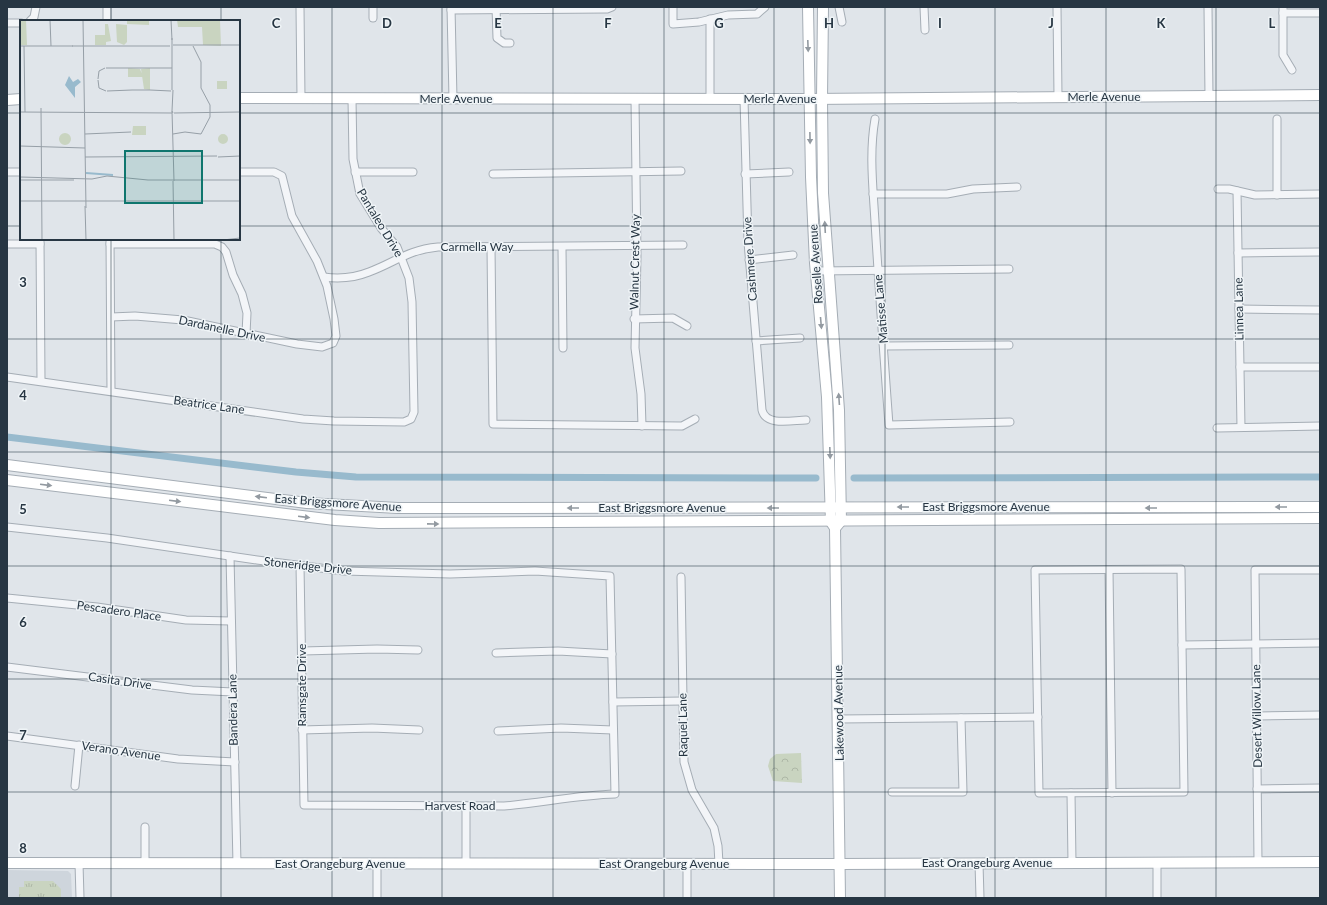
<svg xmlns="http://www.w3.org/2000/svg" width="1327" height="905" font-family="Lato,sans-serif">
  <defs>
    <pattern id="grass-tufts" width="24" height="20" patternUnits="userSpaceOnUse"><rect width="24" height="20" fill="#c9d4c0"/><path d="M3 7l-1-3M5 7V3M7 7l1-3M15 17l-1-3M17 17v-4M19 17l1-3" fill="none" stroke="#adb7a6"/></pattern>
    <pattern id="park-crowns" width="20" height="18" patternUnits="userSpaceOnUse"><rect width="20" height="18" fill="#c9d4c0"/><path d="M2 6a3 3 0 1 1 6 0M12 15a3 3 0 1 1 6 0" fill="none" stroke="#adb7a6"/></pattern>
  </defs>
  <rect width="100%" height="100%" fill="#e0e5ea"/>
  <path fill="#ced5dc" d="M7,870L68,871L71,874L72,898H7Z"/>
  <path fill="url(#grass-tufts)" d="M24,881H53L61,889V898H19V887H24Z"/>
  <path fill="url(#park-crowns)" d="M801,753L802,783L773,781L768,766L770,759L776,754Z"/>
  <g fill="none" stroke-linecap="round" stroke-linejoin="round">
    <g stroke="#98bacd" stroke-width="7">
      <path d="M7,437L296,472L356,477L816,478"/>
      <path d="M854,478L1320,477"/>
    </g>
    <defs>
      <g id="street">
        <path d="M107,7V21"/>
        <path d="M300,7L301,98"/>
        <path d="M373,7V18"/>
        <path d="M451,7L453,99"/>
        <path d="M496,7L497,38L504,43H510"/>
        <path d="M673,7V24L699,22L728,15L757,14L765,7"/>
        <path d="M839,7L842,22"/>
        <path d="M924,7L925,30"/>
        <path d="M1057,7L1058,97"/>
        <path d="M1208,7L1209,97"/>
        <path d="M1283,7V55L1292,70"/>
        <path d="M451,10L607,9L612,7"/>
        <path d="M1283,13H1320"/>
        <path d="M710,19V99"/>
        <path d="M30,21L34,17L36,7"/>
        <path d="M7,23H21"/>
        <path d="M635,99L637,256L635,348L641,394L642,426"/>
        <path d="M744,99L748,242L762,410C766,427 793,420 806,420"/>
        <path d="M875,119C869,153 873,187 875,222C879,290 884,357 889,425L1010,422"/>
        <path d="M1277,119V195"/>
        <path d="M7,172H21"/>
        <path d="M355,172H413"/>
        <path d="M493,174L681,171"/>
        <path d="M745,174L789,172"/>
        <path d="M1218,189H1229L1255,195L1320,194"/>
        <path d="M1237,191L1241,427"/>
        <path d="M873,194H947L973,189L1017,187"/>
        <path d="M40,239L41,381"/>
        <path d="M110,239L111,391"/>
        <path d="M7,244H40"/>
        <path d="M110,244H215L222,247L226,252L233,275L242,294L247,313L246,334"/>
        <path d="M491,247L493,424L682,426L695,419"/>
        <path d="M562,247L563,348"/>
        <path d="M1238,253L1320,252"/>
        <path d="M749,260L793,255"/>
        <path d="M816,271L1009,269"/>
        <path d="M324,277C339,279 354,278 369,272C396,262 407,250 438,247L683,245"/>
        <path d="M1239,309L1320,310"/>
        <path d="M111,317L135,316L183,320L297,344L322,347L333,343L336,336L334,319L327,286L317,261L292,216L282,176L274,172H239"/>
        <path d="M634,319L673,318L687,326"/>
        <path d="M756,341L800,338"/>
        <path d="M884,346L1009,345"/>
        <path d="M1240,367H1320"/>
        <path d="M7,377L303,419L334,421L404,422L411,419L414,412L412,302L409,278L397,247L381,228L360,194L353,159L352,99"/>
        <path d="M1217,428L1320,426"/>
        <path d="M7,527L107,538L257,560L344,571L450,574L535,571L610,576L615,794C578,795 541,803 504,806L304,805L300,565"/>
        <path d="M230,556L237,864"/>
        <path d="M1181,569L1184,792L1039,793L1035,570Z"/>
        <path d="M1109,570L1112,793"/>
        <path d="M681,577L684,762L692,790L714,828L718,846L719,864"/>
        <path d="M7,598L97,607L186,620L231,621"/>
        <path d="M1182,645L1320,643"/>
        <path d="M303,651L377,649L418,650"/>
        <path d="M496,653L558,651L612,654"/>
        <path d="M7,667L192,690L233,692"/>
        <path d="M613,702L683,701"/>
        <path d="M1257,716L1320,715"/>
        <path d="M839,719L1038,717"/>
        <path d="M302,730L372,728L419,730"/>
        <path d="M498,731L561,728L613,730"/>
        <path d="M7,736L178,759L235,762"/>
        <path d="M75,786L79,745"/>
        <path d="M1257,789L1320,788"/>
        <path d="M892,792H963L961,718"/>
        <path d="M1071,793L1072,863"/>
        <path d="M466,806V864"/>
        <path d="M1258,862L1255,570H1320"/>
        <path d="M79,863L80,898"/>
        <path d="M145,863V827"/>
        <path d="M979,863L980,898"/>
        <path d="M1157,863V898"/>
        <path d="M687,864V898"/>
        <path d="M377,898V864"/>
      </g>
      <g id="secondary">
        <path d="M808,7L811,177L815,263L827,397L831,522L835,528L840,898"/>
        <path d="M823,7L822,99L823,193L839,410L841,521L836,527"/>
        <path d="M239,98L810,99L1320,95"/>
        <path d="M7,100L21,99"/>
        <path d="M7,465L307,503L398,508L1320,507"/>
        <path d="M7,480L335,520L379,523L1320,518"/>
        <path d="M7,863L840,864L1320,862"/>
      </g>
    </defs>
    <use href="#street" stroke="#a5adb5" stroke-width="9"/>
    <use href="#secondary" stroke="#a5adb5" stroke-width="12"/>
    <use href="#street" stroke="#f3f5f8" stroke-width="7"/>
    <use href="#secondary" stroke="#fff" stroke-width="10"/>
  </g>
  <defs><path id="oneway-solid" d="M-6-.8H1V-3.2L6.5 0L1 3.2V.8H-6Z"/></defs>
  <g fill="#939aa1">
    <use href="#oneway-solid" transform="translate(808 46) rotate(88)"/>
    <use href="#oneway-solid" transform="translate(810 138) rotate(89)"/>
    <use href="#oneway-solid" transform="translate(825 227) rotate(-93)"/>
    <use href="#oneway-solid" transform="translate(821 323) rotate(85)"/>
    <use href="#oneway-solid" transform="translate(839 399) rotate(-94)"/>
    <use href="#oneway-solid" transform="translate(830 453) rotate(88)"/>
    <use href="#oneway-solid" transform="translate(46 485) rotate(7)"/>
    <use href="#oneway-solid" transform="translate(261 497) rotate(-173)"/>
    <use href="#oneway-solid" transform="translate(175 501) rotate(7)"/>
    <use href="#oneway-solid" transform="translate(903 507) rotate(-180)"/>
    <use href="#oneway-solid" transform="translate(1281 507) rotate(180)"/>
    <use href="#oneway-solid" transform="translate(573 508) rotate(180)"/>
    <use href="#oneway-solid" transform="translate(773 508) rotate(180)"/>
    <use href="#oneway-solid" transform="translate(1151 508) rotate(180)"/>
    <use href="#oneway-solid" transform="translate(304 517) rotate(7)"/>
    <use href="#oneway-solid" transform="translate(433 524) rotate(1)"/>
  </g>
  <path fill="none" stroke="#273643" stroke-width="1" stroke-opacity="0.55" d="M111,7V21M221,7V21M332,7V898M442,7V898M553,7V898M664,7V898M774,7V898M885,7V898M995,7V898M1106,7V898M1216,7V898M7,113H21M239,113H1320M7,226H21M239,226H1320M111,239V898M221,239V898M7,339H1320M7,452H1320M7,566H1320M7,679H1320M7,792H1320"/>
  <g text-anchor="middle" stroke-width="3" stroke-linejoin="round" paint-order="stroke">
    <g font-size="12" fill="#273643" stroke="#eff4f7">
      <text x="1104" y="101">Merle Avenue</text>
      <text x="456" y="103">Merle Avenue</text>
      <text x="780" y="103">Merle Avenue</text>
      <text transform="translate(380 223) rotate(59)" y="4">Pantaleo Drive</text>
      <text x="477" y="251">Carmella Way</text>
      <text transform="translate(750 259) rotate(-94)" y="4">Cashmere Drive</text>
      <text transform="translate(635 262) rotate(-89)" y="4">Walnut Crest Way</text>
      <text transform="translate(816 264) rotate(-94)" y="4">Roselle Avenue</text>
      <text transform="translate(881 309) rotate(-95)" y="4">Matisse Lane</text>
      <text transform="translate(1239 309) rotate(-91)" y="4">Linnea Lane</text>
      <text transform="translate(222 329) rotate(12)" y="4">Dardanelle Drive</text>
      <text transform="translate(209 405) rotate(8)" y="4">Beatrice Lane</text>
      <text transform="translate(338 503) rotate(4)" y="4">East Briggsmore Avenue</text>
      <text x="986" y="511">East Briggsmore Avenue</text>
      <text x="662" y="512">East Briggsmore Avenue</text>
      <text transform="translate(308 566) rotate(6)" y="4">Stoneridge Drive</text>
      <text transform="translate(119 611) rotate(8)" y="4">Pescadero Place</text>
      <text transform="translate(120 681) rotate(8)" y="4">Casita Drive</text>
      <text transform="translate(302 685) rotate(-90)" y="4">Ramsgate Drive</text>
      <text transform="translate(233 710) rotate(-91)" y="4">Bandera Lane</text>
      <text transform="translate(839 713) rotate(-91)" y="4">Lakewood Avenue</text>
      <text transform="translate(1257 716) rotate(-91)" y="4">Desert Willow Lane</text>
      <text transform="translate(683 725) rotate(-91)" y="4">Raquel Lane</text>
      <text transform="translate(121 751) rotate(8)" y="4">Verano Avenue</text>
      <text x="460" y="810">Harvest Road</text>
      <text x="987" y="867">East Orangeburg Avenue</text>
      <text x="340" y="868">East Orangeburg Avenue</text>
      <text x="664" y="868">East Orangeburg Avenue</text>
    </g>
  </g>
  <g transform="translate(20 20)">
    <rect width="220" height="220" fill="#e0e5ea"/>
    <path d="M107,0H129V5L107,4ZM157,0H200L201,26L183,25L182,7H158ZM85,4H88L91,21L86,22V25H75V15H85ZM96,4L107,5V22L104,25L97,22Z" fill="#c9d4c0"/>
    <path d="M0,0H6L7,25H0ZM183,0H199V6H183ZM108,48L120,49L123,57H108ZM130,48V70L124,69L121,49ZM197,61H207V69H197ZM113,106H126V115H112ZM39 119a6 6 0 1 1 12 0a6 6 0 1 1-12 0ZM198 119a5 5 0 1 1 10 0a5 5 0 1 1-10 0Z" fill="#c9d4c0"/>
    <path d="M49,56L53,62L58,59L61,62L55,67V78L45,65Z" fill="#98bacd"/>
    <path fill="none" stroke="#98bacd" stroke-width="2" d="M66,153L93,155"/>
    <path fill="none" stroke="#969fa7" stroke-width="1" d="M30,0L31,26M63,0L66,188M151,0L152,20M152,18V70M153,25H220M0,26H53M4,26L5,92M52,26H150M86,48H152M78,59L79,51L85,48M78,60L79,68L86,71M112,70H130M130,70L151,71M87,71L112,70M21,88L22,220M152,91L153,70M0,92L152,93M153,93L152,91L154,161M154,93L220,92M65,114L111,112M153,114L165,112L181,114L190,97V85L181,68V42L173,26M0,126L65,128M65,137L197,136M198,137L220,136M0,157L72,159L87,156L128,160H220M0,160H54M153,161L154,220M0,181H220M65,186L66,220M203,220L220,218"/>
    <path fill="#0f766e" fill-opacity="0.15" stroke="#0f766e" stroke-width="2" d="M105,131H182V183H105Z"/>
    <rect width="220" height="220" fill="none" stroke="#273643" stroke-width="2"/>
  </g>
  <g font-size="13" text-anchor="middle" font-weight="bold" fill="#273643" stroke="#eff4f7" stroke-width="3" stroke-linejoin="round" paint-order="stroke">
    <text x="276" y="28">C</text>
    <text x="387" y="28">D</text>
    <text x="498" y="28">E</text>
    <text x="608" y="28">F</text>
    <text x="719" y="28">G</text>
    <text x="829" y="28">H</text>
    <text x="940" y="28">I</text>
    <text x="1051" y="28">J</text>
    <text x="1161" y="28">K</text>
    <text x="1272" y="28">L</text>
    <text x="23" y="287">3</text>
    <text x="23" y="400">4</text>
    <text x="23" y="514">5</text>
    <text x="23" y="627">6</text>
    <text x="23" y="740">7</text>
    <text x="23" y="853">8</text>
  </g>
  <rect width="1327" height="905" fill="none" stroke="#273643" stroke-width="16"/>
</svg>
